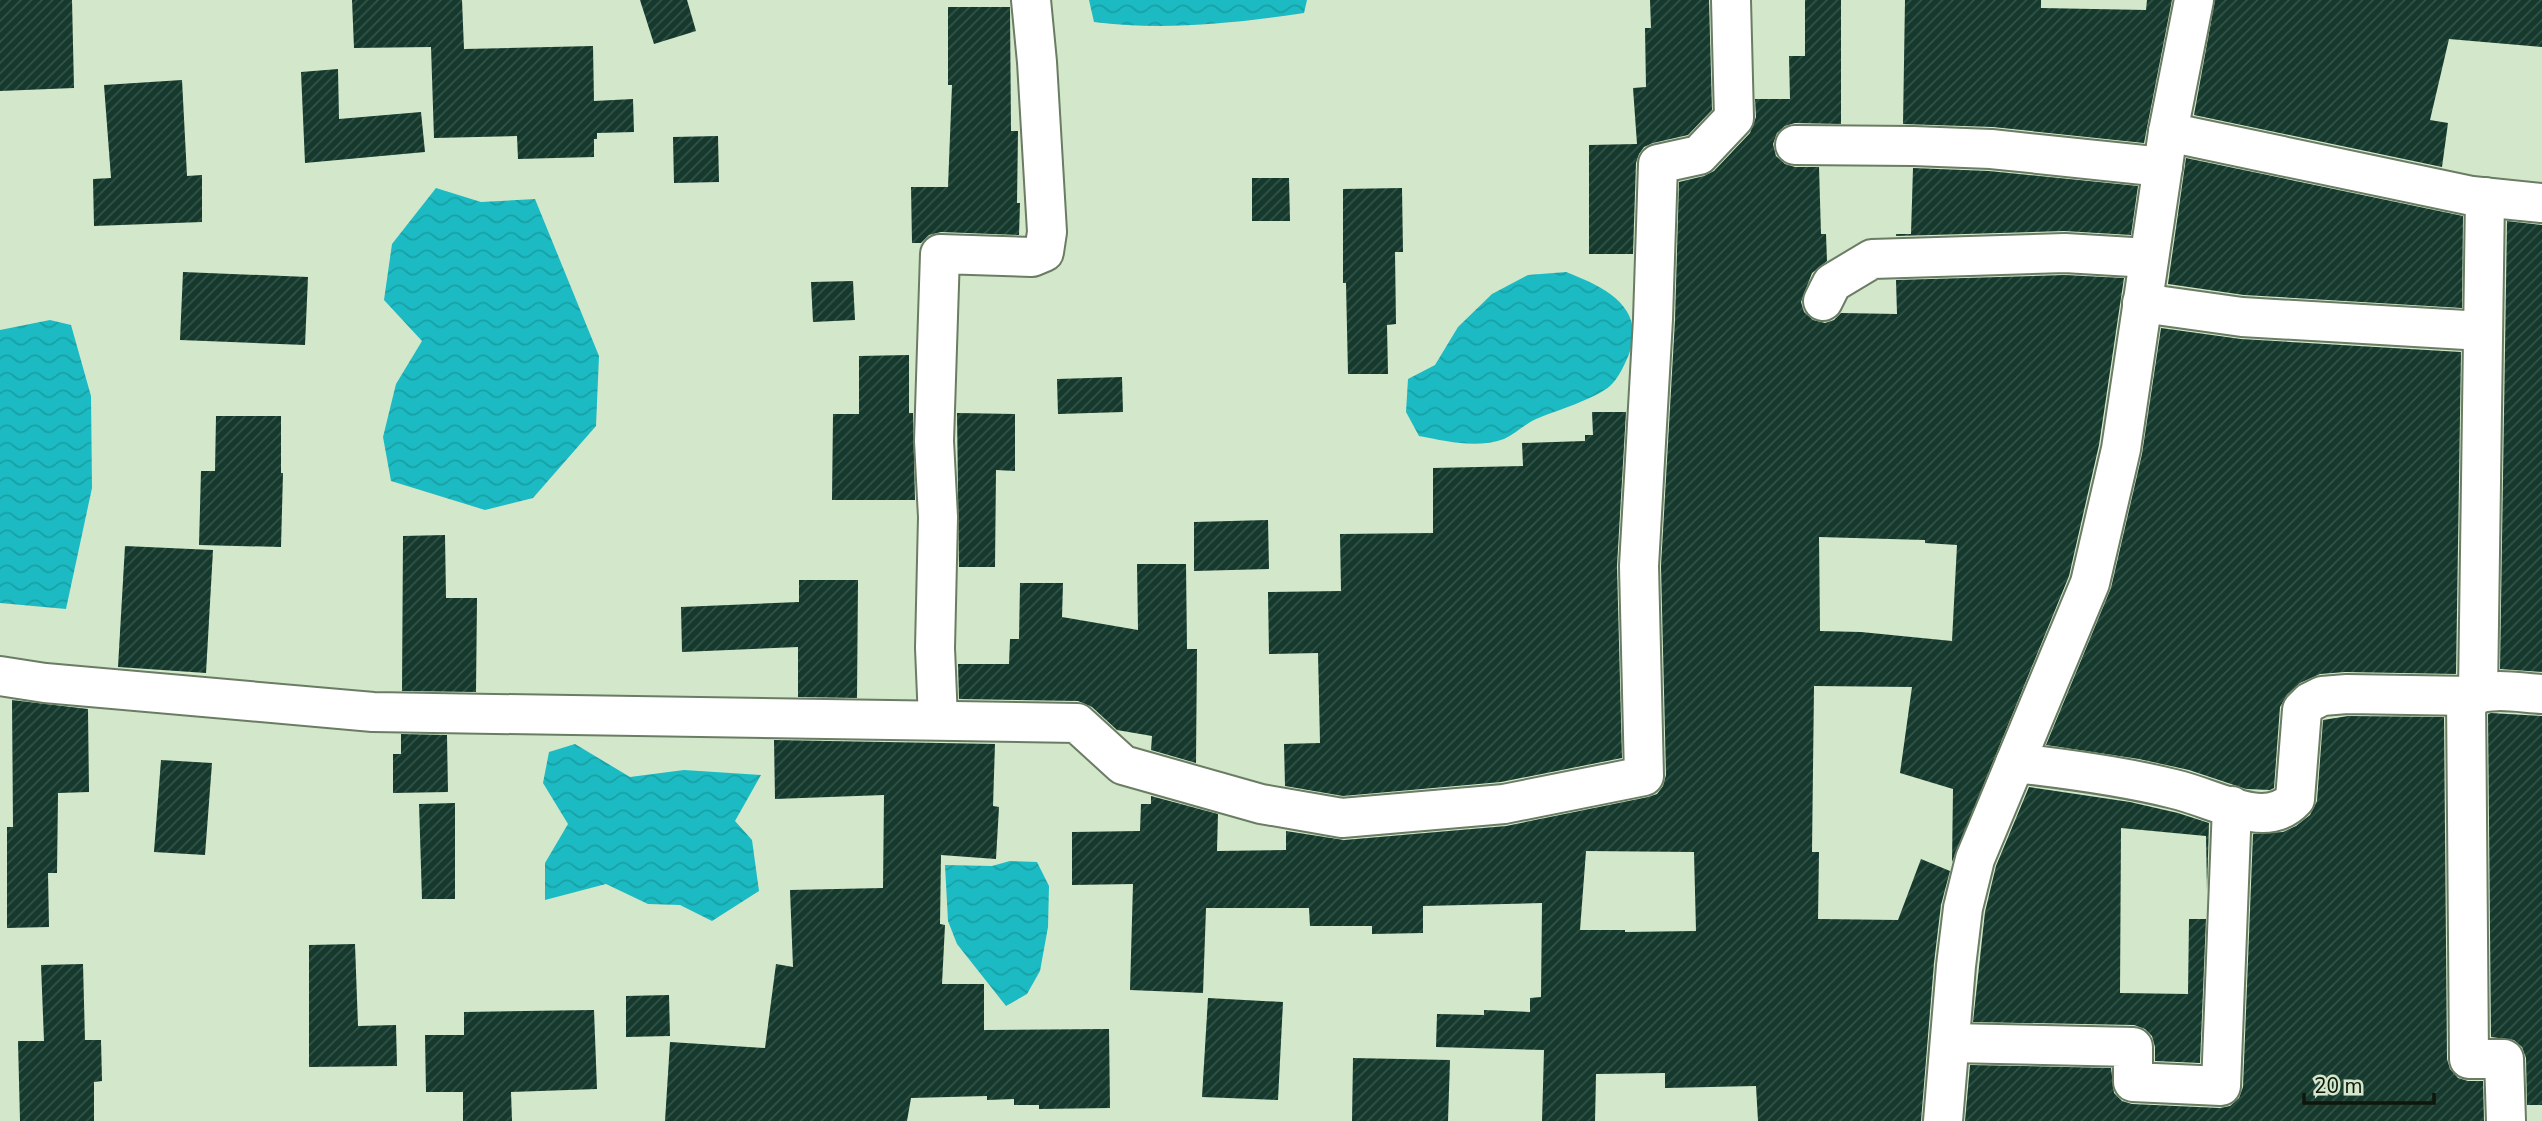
<svg xmlns="http://www.w3.org/2000/svg" width="2542" height="1121" font-family="'Nunito Sans',sans-serif">
  <defs>
    <pattern id="water-waves" width="16" height="10" patternUnits="userSpaceOnUse" patternTransform="scale(1.75)"><rect width="16" height="10" fill="#1cbbc3"/><path d="M0 5q4-4 8 0t8 0" fill="none" stroke="#18a0a6"/></pattern>
    <pattern id="building-hatch" width="6" height="6" patternUnits="userSpaceOnUse" patternTransform="scale(1.75)"><rect width="6" height="6" fill="#15392d"/><path d="M-1 1l2-2M0 6l6-6M5 7l2-2" fill="none" stroke="#355348"/></pattern>
  </defs>
  <rect width="100%" height="100%" fill="#d3e7ca"/>
  <g fill="url(#water-waves)">
    <path d="M1089,0H1307L1304,13C1235,23 1164,31 1094,22Z"/>
    <path d="M436,188L481,202L535,199L599,356L596,426L533,498L485,510L391,481L383,437L396,384L422,341L384,300L392,244Z"/>
    <path d="M1566,272C1602,286 1647,306 1629,354C1625,364 1618,379 1610,386C1595,399 1555,411 1536,419C1525,424 1515,434 1504,439C1476,449 1446,441 1419,436L1406,412L1408,379L1435,365L1458,327L1492,294L1528,275Z"/>
    <path d="M50,320L71,325L91,396L92,488L66,609L0,603V330Z"/>
    <path d="M575,744L630,777L684,770L761,775L735,821L752,840L759,891L712,921L680,905L648,904L606,884L545,900V863L568,824L543,783L549,752Z"/>
    <path d="M1010,861L1037,862L1049,886L1048,927L1040,971L1027,994L1006,1006L957,944L948,921L945,865L992,866Z"/>
  </g>
  <g fill="url(#building-hatch)" fill-rule="evenodd">
    <path d="M0,0H72L74,88L0,91Z"/>
    <path d="M352,0H462L464,49L593,46L594,101L633,99L634,132L597,133V139H594V157L518,159L517,136L434,138L431,47L354,48Z"/>
    <path d="M640,0H687L696,31L654,44Z"/>
    <path d="M1650,0H1709L1712,110L1688,135L1653,143L1644,147L1639,154L1636,163L1633,254H1589V145L1637,144L1633,88L1646,87L1645,28H1651Z"/>
    <path d="M1805,0H1841V124L1795,123L1785,126L1777,133L1773,144L1776,156L1785,164L1795,167H1819L1821,234H1826L1827,261L1812,273L1801,302L1804,312L1813,320L1825,323L1834,320L1841,313L1897,314L1896,280L2065,275L2124,278L2099,445L2069,576L1952,862L1953,789L1900,773L1912,687L1814,686L1812,852H1819L1818,919L1898,920L1921,859L1950,871L1941,905L1934,963L1921,1121H1758L1756,1086L1665,1088V1073L1596,1074L1595,1121H1542L1544,1050L1436,1047L1437,1014L1484,1015V1010L1530,1012V998L1541,997L1542,903L1423,906V933L1372,934V926H1310L1309,908H1206L1203,993L1130,990L1133,884L1072,885V832L1140,831L1141,804H1151V796L1218,814L1217,851L1286,850V831L1344,840L1506,826L1648,797L1657,794L1663,786L1666,775L1661,566L1675,320L1679,182L1704,176L1714,171L1750,133L1756,117L1755,99H1790L1789,56H1805ZM1819,537L1925,540V543L1957,545L1952,641L1861,632L1820,631ZM1586,851L1694,852L1696,931L1625,932V930H1580Z"/>
    <path d="M1905,0H2041V8L2146,10L2147,0H2172L2144,143L1993,127L1903,124Z"/>
    <path d="M2215,0H2542V47L2449,39L2430,120L2448,123L2442,167L2194,115Z"/>
    <path d="M948,7H1010L1011,131H1018L1017,203H1020L1019,235L941,232L929,235L921,243H912L911,187H948L952,85H948Z"/>
    <path d="M338,69L339,119L421,112L425,152L305,163L301,72Z"/>
    <path d="M182,80L187,176L202,175V222L94,226L93,179L111,178L104,85Z"/>
    <path d="M718,136L719,182L674,183L673,137Z"/>
    <path d="M2186,158L2463,216L2462,308L2244,295L2168,284Z"/>
    <path d="M1913,168L1989,171L2138,186L2131,235L2064,231L1896,236V234H1911Z"/>
    <path d="M1252,178H1289L1290,221H1252Z"/>
    <path d="M1402,188L1403,252H1395L1396,324L1387,325L1388,374H1348L1346,283H1343V189Z"/>
    <path d="M2507,221L2542,225V672L2500,669Z"/>
    <path d="M183,272L308,277L305,345L180,340Z"/>
    <path d="M853,281L855,320L813,322L811,282Z"/>
    <path d="M2161,328L2241,339L2461,352L2456,674L2345,672L2320,674L2300,683L2287,695L2280,707L2274,788L2270,790L2246,789L2189,770L2139,759L2046,745L2111,588L2142,454Z"/>
    <path d="M909,355V413H913L915,500H832L833,414H859V356Z"/>
    <path d="M1122,377L1123,412L1058,414L1057,379Z"/>
    <path d="M1592,412H1626L1617,566L1622,758L1501,782L1343,796L1285,786L1284,744L1320,743L1318,653L1269,654L1268,592L1341,591L1340,534L1433,533V468L1523,466L1522,443L1585,441V435H1593Z"/>
    <path d="M957,413L1015,414V471L996,470L995,567H959Z"/>
    <path d="M216,416H281V473H283L281,547L199,545L201,471H215Z"/>
    <path d="M1268,520L1269,569L1194,571V522Z"/>
    <path d="M445,535L446,598H477L476,692L402,691L403,536Z"/>
    <path d="M125,546L213,550L206,673L118,667Z"/>
    <path d="M1137,564H1186L1187,649H1197L1196,763L1151,750L1152,736L1117,730L1092,707L1078,701L959,699L958,664H1009L1010,639H1019L1020,583H1063L1062,617L1138,630Z"/>
    <path d="M799,580H858L857,698L798,697V647L682,652L681,607L799,602Z"/>
    <path d="M12,700L88,709L89,792L58,793L57,873H48L49,927L7,928V827H13Z"/>
    <path d="M2491,713L2542,716V1105H2527L2526,1058L2522,1047L2514,1040L2491,1037L2488,714Z"/>
    <path d="M2348,716L2444,717L2447,1059L2450,1069L2458,1078L2468,1081H2483L2484,1121H1965L1970,1065L2111,1068L2114,1093L2122,1101L2132,1104L2220,1108L2230,1106L2239,1098L2243,1087L2253,834L2283,832L2296,826L2310,815L2317,801L2323,720Z"/>
    <path d="M401,734L447,735L448,792L393,793V754H401Z"/>
    <path d="M774,740L995,744L993,806L999,807L996,859L941,855L940,924L945,925L942,984H984V1030L1109,1029L1110,1108L1039,1109V1105H1014V1099L987,1100V1096L911,1098L907,1121H665L670,1042L765,1048L776,964L793,967L790,890L883,888L884,795L775,799Z"/>
    <path d="M161,760L212,763L205,855L154,852Z"/>
    <path d="M2029,787L2130,802L2178,813L2209,823L2207,891L2206,836L2121,828L2120,993L2188,994L2189,919H2206L2200,1063L2155,1061V1047L2152,1036L2145,1029L2134,1025L1973,1022L1985,912L1996,866Z"/>
    <path d="M455,803V899H422L419,804Z"/>
    <path d="M355,944L358,1026L396,1025L397,1066L309,1067V945Z"/>
    <path d="M83,964L85,1040H101L102,1081L94,1082V1121H20L18,1041H44L41,965Z"/>
    <path d="M669,995L670,1036L626,1037V996Z"/>
    <path d="M1208,998L1283,1002L1278,1100L1202,1097Z"/>
    <path d="M594,1010L597,1089L511,1092L512,1121H463V1092H426L425,1035H464V1012Z"/>
    <path d="M1353,1058L1450,1060L1448,1121H1352Z"/>
  </g>
  <g fill="none" stroke-linecap="round" stroke-linejoin="round">
    <defs>
      <g id="street">
        <path d="M2168,132L2472,196L2542,203"/>
        <path d="M1795,145L1913,146L1991,149L2163,167"/>
        <path d="M1823,301L1832,283L1872,259L2065,253L2149,258"/>
        <path d="M2142,303L2242,317L2483,331"/>
        <path d="M0,676L45,683L373,712L1077,723L1123,765L1261,804L1342,818L1504,804L1644,776L1639,566L1653,319L1658,164L1699,155L1734,118L1731,0"/>
        <path d="M2478,694L2485,197"/>
        <path d="M2466,696L2469,1059H2504L2506,1121"/>
        <path d="M938,720L935,648L938,517L934,441L940,254L1032,257L1044,252L1047,232L1037,62L1031,0"/>
        <path d="M2015,763C2068,769 2122,776 2174,789C2200,795 2225,808 2251,812C2269,815 2284,811 2295,799L2302,710L2310,702L2322,696L2347,694L2472,696C2491,687 2521,693 2542,694"/>
        <path d="M1950,1043L2133,1047V1082L2221,1086L2232,806"/>
        <path d="M1943,1121L1956,966L1963,908L1975,859L2090,583L2121,449L2168,132L2194,0"/>
      </g>
    </defs>
    <use href="#street" stroke="#6a7c63" stroke-width="42"/>
    <use href="#street" stroke="#fff" stroke-width="38"/>
  </g>
  <path d="M2304 1093v10h130v-10" fill="none" stroke="#0f160c" stroke-width="3.5"/>
  <text x="2314" y="1093" font-size="21" fill="#0f160c" stroke="#d3e7ca" stroke-width="5" paint-order="stroke">20 m</text>
</svg>
